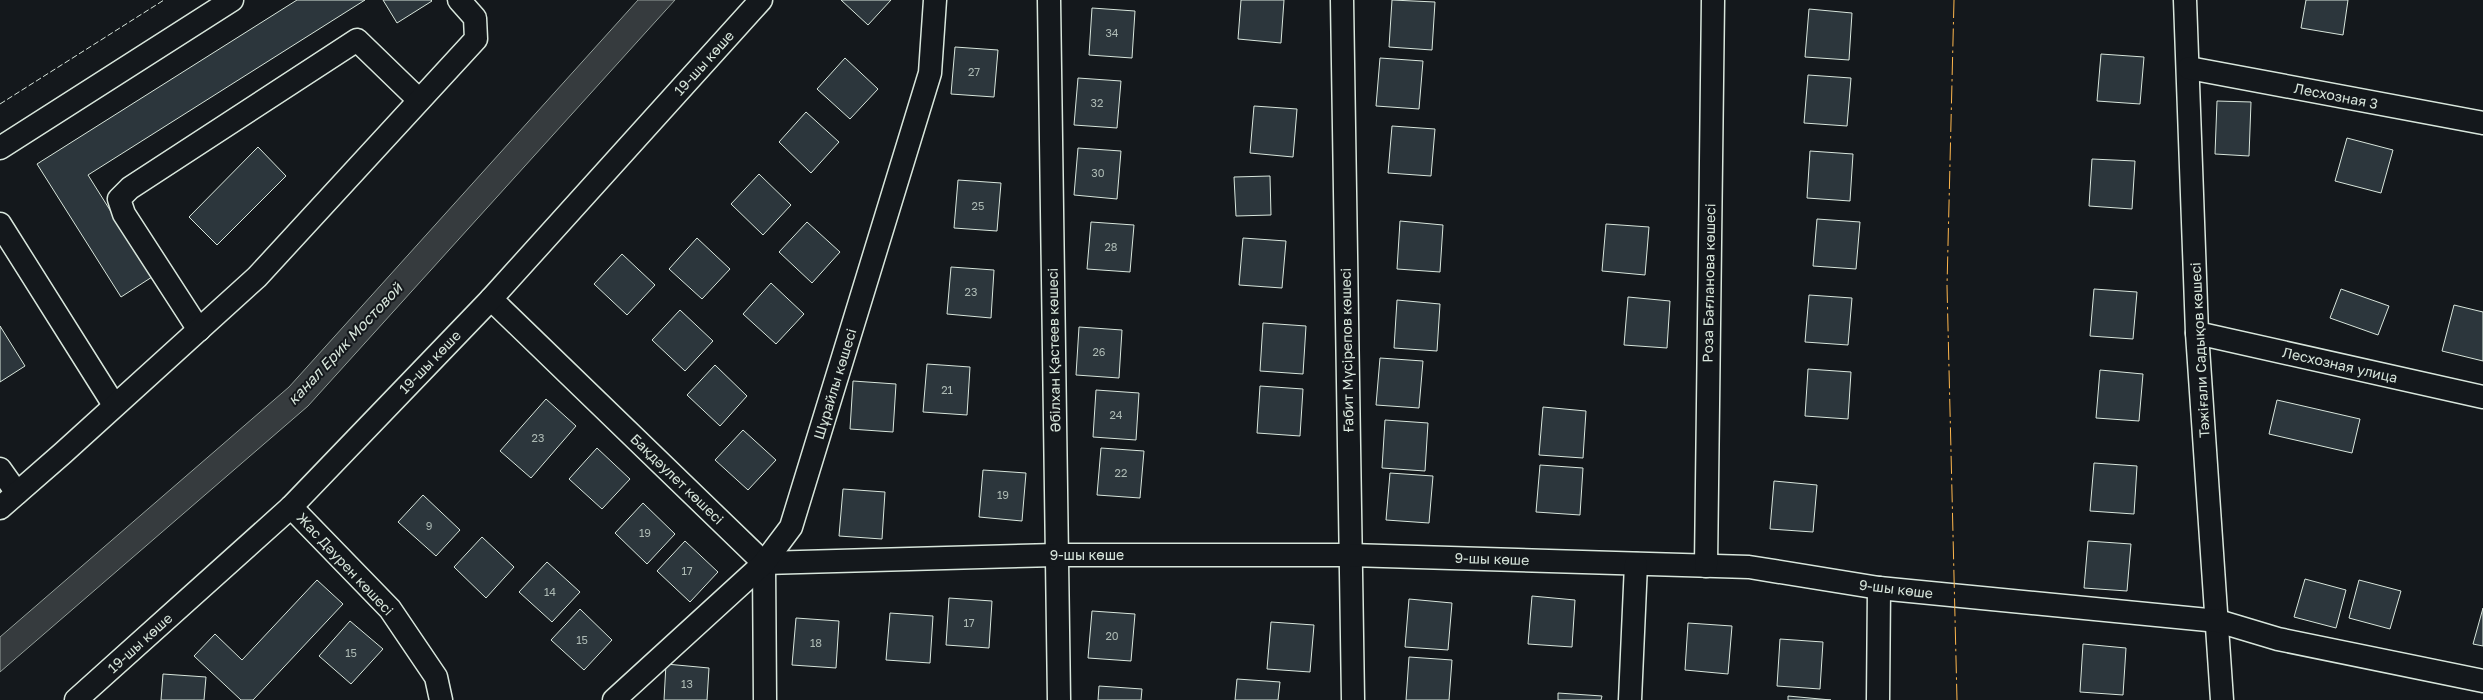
<svg xmlns="http://www.w3.org/2000/svg" width="2483" height="700" font-family="'Golos Text',sans-serif">
  <rect width="100%" height="100%" fill="#14181c"/>
  <path fill="#363b3e" stroke="#939e99" d="M638,0H675L308,406L0,672V637L289,387Z"/>
  <g fill="#2c363c" stroke="#d8e6dc">
    <path d="M297,0H365L88,175L152,277L121,297L37,164Z"/>
    <path d="M383,0H431L432,1L397,23Z"/>
    <path d="M841,0H891L868,25Z"/>
    <path d="M1241,0H1284L1281,43L1238,39Z"/>
    <path d="M1392,0L1435,2L1432,50L1389,47Z"/>
    <path d="M2306,0H2348L2343,35L2301,28Z"/>
    <path d="M1092,8L1135,11L1132,58L1089,55Z"/>
    <path d="M1809,9L1852,13L1849,60L1805,57Z"/>
    <path d="M955,47L998,50L994,97L951,94Z"/>
    <path d="M2101,54L2144,57L2140,104L2097,101Z"/>
    <path d="M845,58L878,89L850,119L817,89Z"/>
    <path d="M1380,58L1423,61L1419,109L1376,106Z"/>
    <path d="M1808,75L1851,78L1847,126L1804,123Z"/>
    <path d="M1078,78L1121,81L1117,128L1074,125Z"/>
    <path d="M2217,101L2251,102L2249,156L2215,154Z"/>
    <path d="M1254,106L1297,109L1293,157L1250,153Z"/>
    <path d="M806,112L839,142L811,173L779,142Z"/>
    <path d="M1392,126L1435,129L1431,176L1388,173Z"/>
    <path d="M2347,138L2393,150L2381,193L2335,181Z"/>
    <path d="M258,147L286,176L217,245L189,217Z"/>
    <path d="M1078,148L1121,151L1117,199L1074,195Z"/>
    <path d="M1810,151L1853,154L1850,201L1807,198Z"/>
    <path d="M2092,159L2135,161L2132,209L2089,206Z"/>
    <path d="M759,174L791,205L763,235L731,204Z"/>
    <path d="M1270,176L1271,215L1236,216L1234,177Z"/>
    <path d="M958,180L1001,183L997,231L954,228Z"/>
    <path d="M1817,219L1860,222L1856,269L1813,266Z"/>
    <path d="M1400,221L1443,225L1440,272L1397,269Z"/>
    <path d="M807,222L840,252L812,283L779,252Z"/>
    <path d="M1091,222L1134,225L1130,272L1087,269Z"/>
    <path d="M1606,224L1649,227L1645,275L1602,271Z"/>
    <path d="M697,238L730,269L702,299L669,269Z"/>
    <path d="M1243,238L1286,241L1282,288L1239,285Z"/>
    <path d="M622,254L655,285L627,315L594,284Z"/>
    <path d="M951,267L994,270L991,318L947,314Z"/>
    <path d="M771,283L804,314L776,344L743,314Z"/>
    <path d="M2094,289L2137,292L2133,339L2090,336Z"/>
    <path d="M2341,289L2389,306L2378,335L2330,318Z"/>
    <path d="M1809,295L1852,298L1848,345L1805,342Z"/>
    <path d="M1628,297L1670,301L1667,348L1624,345Z"/>
    <path d="M1397,300L1440,304L1437,351L1394,348Z"/>
    <path d="M2454,305L2483,312V361L2442,351Z"/>
    <path d="M680,310L713,341L685,371L652,340Z"/>
    <path d="M1263,323L1306,326L1303,374L1260,371Z"/>
    <path d="M0,326L25,366L0,382Z"/>
    <path d="M1079,327L1122,330L1119,378L1076,375Z"/>
    <path d="M1380,358L1423,361L1419,408L1376,405Z"/>
    <path d="M927,364L970,367L967,415L923,412Z"/>
    <path d="M715,365L747,396L720,426L687,395Z"/>
    <path d="M1808,369L1851,372L1848,419L1805,416Z"/>
    <path d="M2100,370L2143,374L2139,421L2096,418Z"/>
    <path d="M853,381L896,384L893,432L850,429Z"/>
    <path d="M1260,386L1303,389L1300,436L1257,433Z"/>
    <path d="M1096,390L1139,393L1136,440L1093,437Z"/>
    <path d="M546,399L576,426L531,478L500,451Z"/>
    <path d="M2277,400L2360,419L2352,453L2269,434Z"/>
    <path d="M1543,407L1586,411L1583,458L1539,455Z"/>
    <path d="M1385,420L1428,423L1425,471L1382,468Z"/>
    <path d="M743,430L776,460L748,490L715,460Z"/>
    <path d="M597,448L630,479L602,509L569,479Z"/>
    <path d="M1101,448L1144,451L1140,498L1097,495Z"/>
    <path d="M2094,463L2137,466L2134,514L2090,511Z"/>
    <path d="M1540,465L1583,468L1580,515L1536,512Z"/>
    <path d="M983,470L1026,473L1022,521L979,517Z"/>
    <path d="M1390,473L1433,476L1429,523L1386,520Z"/>
    <path d="M1774,481L1817,485L1813,532L1770,529Z"/>
    <path d="M843,489L885,492L882,539L839,536Z"/>
    <path d="M423,495L460,530L436,556L398,522Z"/>
    <path d="M643,503L675,534L647,564L615,533Z"/>
    <path d="M482,537L514,567L486,598L454,567Z"/>
    <path d="M685,541L718,572L690,602L657,571Z"/>
    <path d="M2088,541L2131,544L2127,591L2084,588Z"/>
    <path d="M547,562L580,592L552,622L519,592Z"/>
    <path d="M2305,579L2346,590L2336,628L2294,617Z"/>
    <path d="M317,580L343,604L253,700H241L194,656L215,634L242,660Z"/>
    <path d="M2359,580L2401,591L2390,629L2349,618Z"/>
    <path d="M1532,596L1575,600L1572,647L1528,644Z"/>
    <path d="M949,598L992,601L989,648L946,645Z"/>
    <path d="M1409,599L1452,603L1448,650L1405,647Z"/>
    <path d="M2483,608V646L2473,644Z"/>
    <path d="M580,609L612,640L584,670L551,640Z"/>
    <path d="M1092,611L1135,614L1131,661L1088,658Z"/>
    <path d="M890,613L933,616L930,663L886,660Z"/>
    <path d="M796,618L839,621L836,668L792,665Z"/>
    <path d="M350,621L383,649L351,684L319,656Z"/>
    <path d="M1271,622L1314,625L1310,672L1267,669Z"/>
    <path d="M1688,623L1732,626L1728,674L1685,670Z"/>
    <path d="M1780,639L1823,642L1820,689L1777,686Z"/>
    <path d="M2083,644L2126,648L2123,695L2080,692Z"/>
    <path d="M1409,657L1452,660L1449,700H1406Z"/>
    <path d="M666,664L709,668L707,700H664Z"/>
    <path d="M163,674L206,677L204,700H161Z"/>
    <path d="M1237,679L1280,682L1278,700H1235Z"/>
    <path d="M1099,686L1142,689L1141,700H1098Z"/>
    <path d="M1558,693L1602,696L1601,700H1558Z"/>
    <path d="M1788,696L1831,700H1788Z"/>
  </g>
  <g fill="none" stroke-linecap="round" stroke-linejoin="round">
    <defs>
      <g id="minor">
        <path d="M1049,0L1059,700"/>
        <path d="M1342,0L1353,700"/>
        <path d="M2185,0L2197,333L2222,700"/>
        <path d="M2189,68L2483,123"/>
        <path d="M0,148L232,0"/>
        <path d="M0,224L114,405"/>
        <path d="M491,299L764,563L765,700"/>
        <path d="M199,330L124,214L119,199L130,188L357,40L419,100"/>
        <path d="M2197,333L2483,397"/>
        <path d="M0,469L17,493"/>
        <path d="M291,507L390,609L436,677L441,700"/>
        <path d="M0,508L63,453L257,277L476,39L475,18L459,0"/>
        <path d="M764,563L1056,555H1350L1749,567L1879,588L2218,621L2278,639L2483,681"/>
        <path d="M1706,566L1713,0"/>
        <path d="M76,700L291,507L491,299L761,0"/>
        <path d="M614,700L764,563L791,527L930,73L935,0"/>
        <path d="M1630,700L1636,564"/>
        <path d="M1878,700L1879,588"/>
      </g>
    </defs>
    <use href="#minor" stroke="#d8e6dc" stroke-width="25"/>
    <use href="#minor" stroke="#14181c" stroke-width="22"/>
    <path stroke="#d8e6dc" stroke-width="1" stroke-dasharray="6 2.5" stroke-linecap="butt" d="M0,104L164,0"/>
    <path stroke="#ffb74d" stroke-width="1" stroke-dasharray="18 4 2.5 4" stroke-linecap="butt" d="M1954,0L1947,286L1957,700"/>
  </g>
  <g text-anchor="middle" stroke-width="4" stroke-linejoin="round" paint-order="stroke">
    <g font-size="11" fill="#adbab4">
      <text x="1112" y="37">34</text>
      <text x="974" y="76">27</text>
      <text x="1097" y="107">32</text>
      <text x="1098" y="177">30</text>
      <text x="978" y="210">25</text>
      <text x="1111" y="251">28</text>
      <text x="971" y="296">23</text>
      <text x="1099" y="356">26</text>
      <text x="947" y="394">21</text>
      <text x="1116" y="419">24</text>
      <text x="538" y="442">23</text>
      <text x="1121" y="477">22</text>
      <text x="1003" y="499">19</text>
      <text x="429" y="530">9</text>
      <text x="645" y="537">19</text>
      <text x="687" y="575">17</text>
      <text x="550" y="596">14</text>
      <text x="969" y="627">17</text>
      <text x="1112" y="640">20</text>
      <text x="582" y="644">15</text>
      <text x="816" y="647">18</text>
      <text x="351" y="657">15</text>
      <text x="687" y="688">13</text>
    </g>
    <g font-size="14" fill="#d8e6dc" stroke="#14181c">
      <text transform="translate(704 63) rotate(-48)" y="5">19-шы көше</text>
      <text transform="translate(2336 96) rotate(11)" y="5">Лесхозная 3</text>
      <text transform="translate(1709 283) rotate(-89)" y="5">Роза Бағланова көшесi</text>
      <text transform="translate(1054 350) rotate(-91)" y="5">Әбілхан Қастеев көшесi</text>
      <text transform="translate(1347 350) rotate(-91)" y="5">Ғабит Мүсірепов көшесi</text>
      <text transform="translate(2200 350) rotate(-93)" y="5">Тәжіғали Садықов көшесі</text>
      <text transform="translate(430 362) rotate(-46)" y="5">19-шы көше</text>
      <text transform="translate(2340 365) rotate(13)" y="5">Лесхозная улица</text>
      <text transform="translate(835 384) rotate(-73)" y="5">Шұрайлы көшесі</text>
      <text transform="translate(677 479) rotate(44)" y="5">Бақдәулет көшесi</text>
      <text x="1087" y="560">9-шы көше</text>
      <text transform="translate(1492 559) rotate(2)" y="5">9-шы көше</text>
      <text transform="translate(345 564) rotate(47)" y="5">Жас Дәурен көшесі</text>
      <text transform="translate(1896 589) rotate(7)" y="5">9-шы көше</text>
      <text transform="translate(140 643) rotate(-42)" y="5">19-шы көше</text>
    </g>
    <g font-size="15" font-style="italic" fill="#d8e6dc" stroke="#14181c">
      <text transform="translate(345 344) rotate(-47)" y="5">канал Ерик Мостовой</text>
    </g>
  </g>
</svg>
